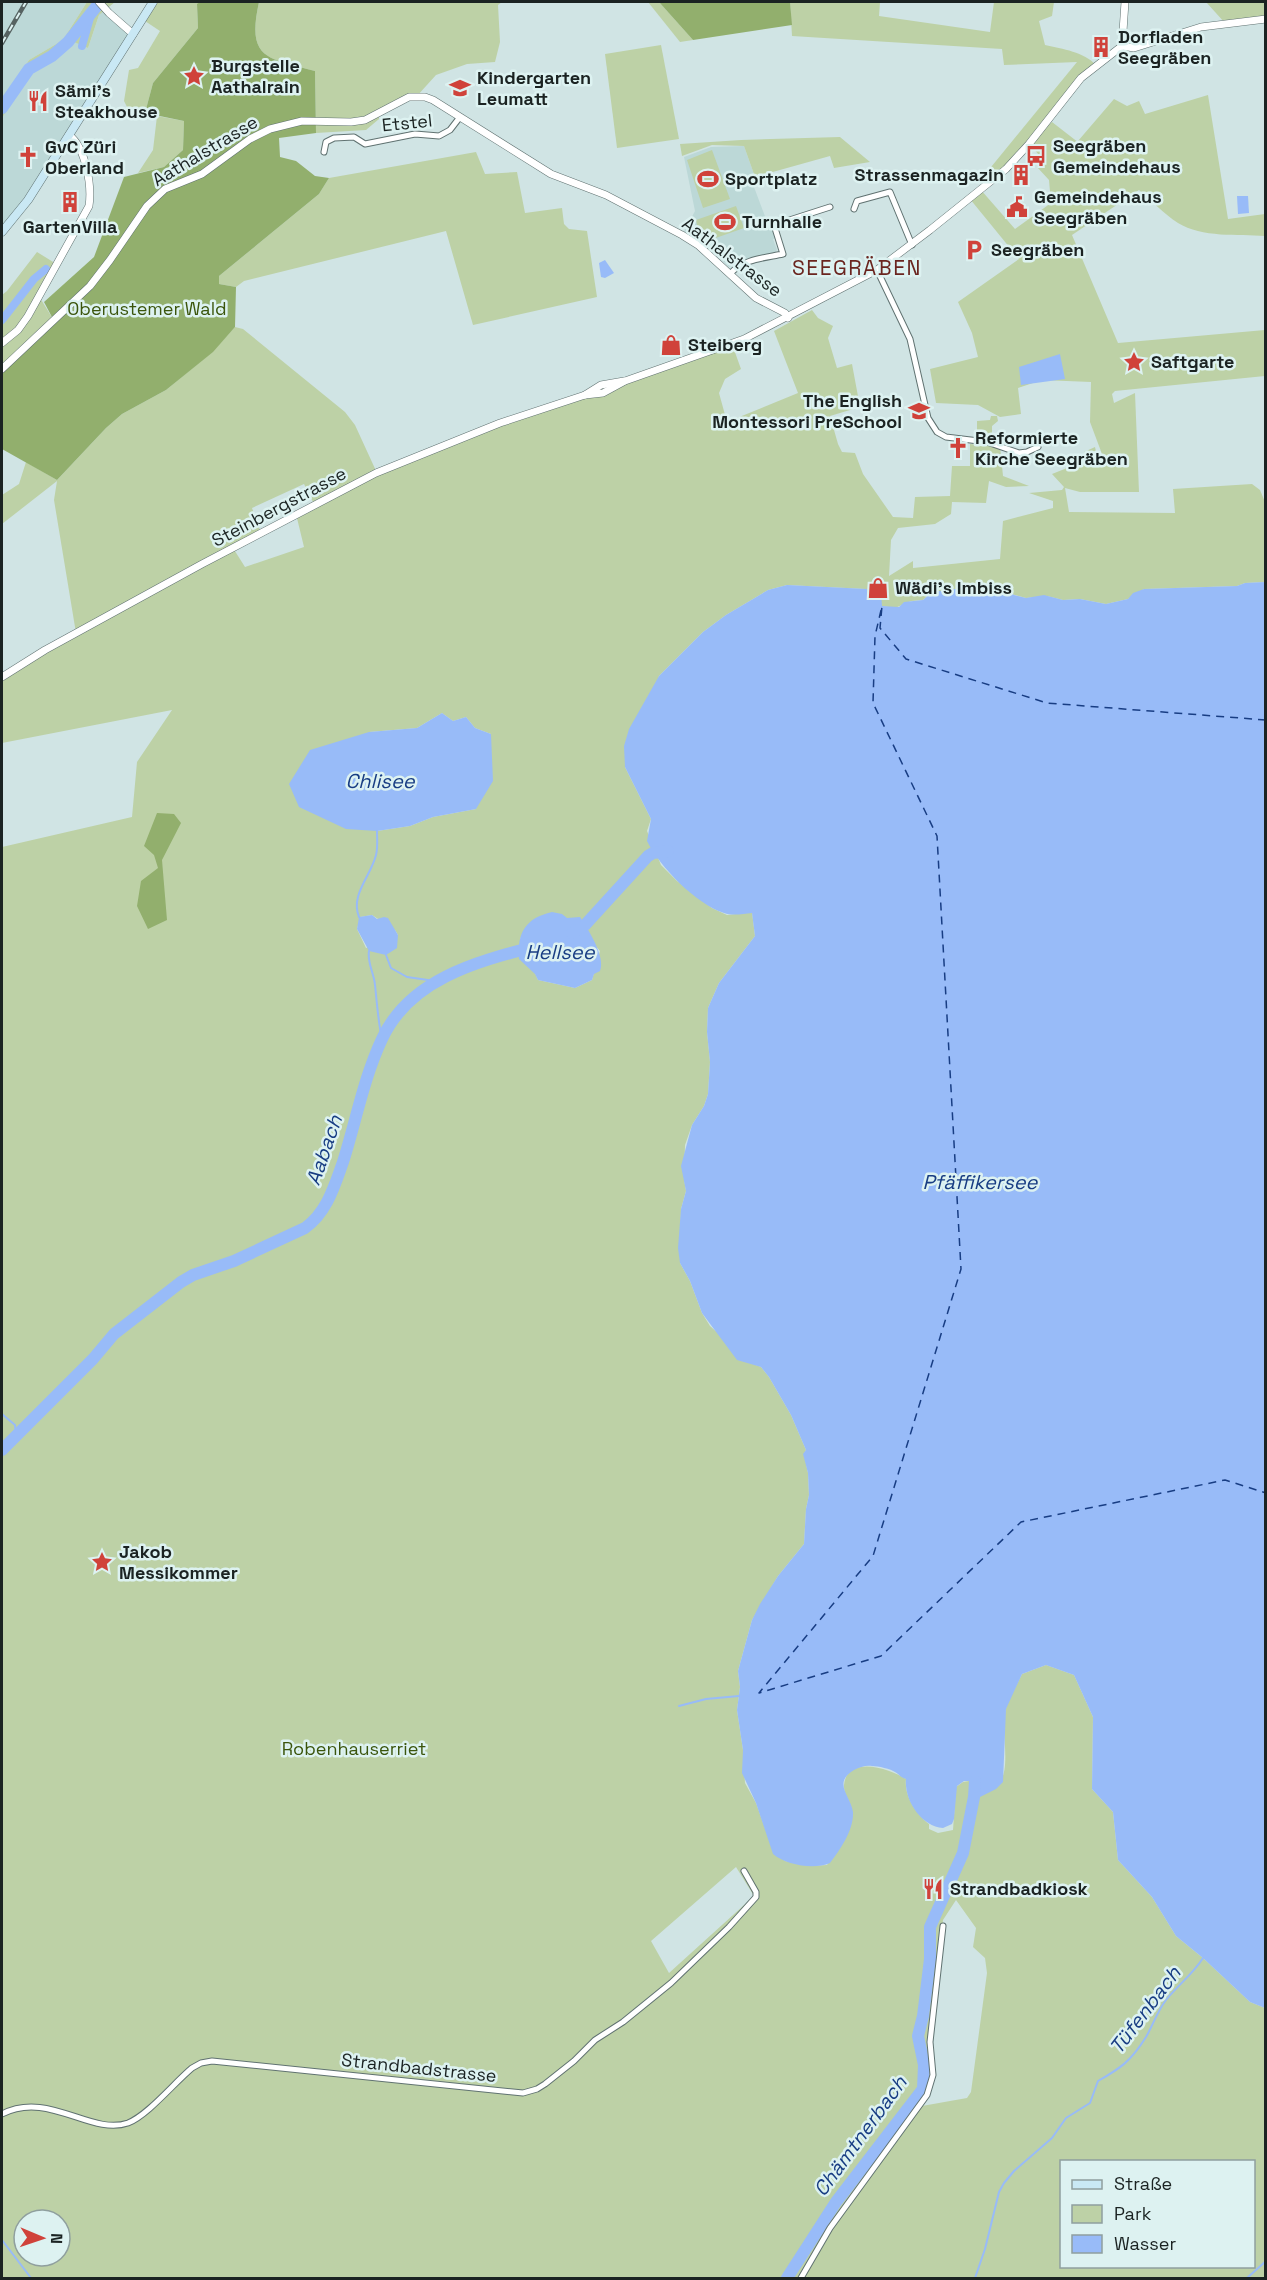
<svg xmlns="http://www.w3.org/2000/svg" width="1267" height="2280" font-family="'Space Grotesk',sans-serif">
  <rect width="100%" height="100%" fill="#d0e4e4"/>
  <g fill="#bcd8d7">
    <path d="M2,2H87L63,40L29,60L2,101Z"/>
    <path d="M105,9L133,34L28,200L2,232V118L32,73L65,52L75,42L88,48L99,15Z"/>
    <path d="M744,146L755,177L751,179L769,227L773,226L777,238L773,239L777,250L774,254L741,261L729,267L708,246L684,232L695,211L684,157L711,147Z"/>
  </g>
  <g fill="#bdd1a6" fill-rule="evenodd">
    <path d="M87,2H115L99,15L88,48L74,42L65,52L32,73L2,118V101L29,60L63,40Z"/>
    <path d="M153,2H200L197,5L198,28L153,83L145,113L128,109L124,101L129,70L138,68L160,31L142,19Z"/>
    <path d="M259,2H502L498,5L500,42L495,62L467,64L436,75L417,96L379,114V119L366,130L316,133L315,71C268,58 246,60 259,2Z"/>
    <path d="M648,2H659L693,40L680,42Z"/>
    <path d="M790,2H880L879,16L990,32L994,2H1054L1052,16L1039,21L1045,45C1063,49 1084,52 1096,65L1081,78L1035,137L1052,122L1101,160L1078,141L1114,99L1127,106L1139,101L1145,114L1208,95L1228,219L1265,214V236C1238,234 1202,238 1178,223C1164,214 1152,201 1139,190L1072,235L1118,343L1265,330V376L1115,391L1112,394L1114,403L1135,393L1139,492H1080L1065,488L1069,512L1175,513L1173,489L1252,484L1260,490L1265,502V582L1245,583L1237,586L1144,589L1128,599L1106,604L1080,599L1063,600L1047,596L1026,598L981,586L975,590L963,588L932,592L923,600L911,601L895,608L882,606L867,593L866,589L787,585L768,590L726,615L703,632L659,676L625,767L651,819L647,831L661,865L677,881L712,908L727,915L752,912L755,936L719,983L708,1008L707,1032L710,1062L708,1094L704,1106L692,1125L685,1145L684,1179L686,1191L681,1209L680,1263L690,1281L702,1313L710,1326L751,1363L761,1367L769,1377L791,1415L806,1450L804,1454L808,1473L809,1495L806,1509L804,1544L778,1576L752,1620L738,1671L740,1687L737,1710L743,1750L745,1783L756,1803L771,1845L785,1861L809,1866L827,1865C838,1849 849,1835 852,1816C854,1804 843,1796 844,1785C847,1754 891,1769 906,1779C904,1796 916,1814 929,1824V1829L938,1833L953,1830L956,1787L963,1782L969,1781L972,1795C1023,1793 998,1742 1006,1708C1009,1697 1017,1685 1022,1674L1046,1665L1074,1675L1093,1717L1092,1789L1113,1812L1118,1860L1152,1897L1176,1936L1203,1958L1250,2002L1265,2008V2278H2V847L132,817L137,762L172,710L2,743V677L76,633L54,500L57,481L2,524V495L19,484L26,462L57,480L106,428L122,414L166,390L212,352L235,327L243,329L345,412L355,425L377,473L611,382L732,344L741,369L725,379L719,393L727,422L798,393L774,331L812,310L818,318L833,326L828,338L837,368L852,364L860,407L830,416L838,444L842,452L855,453L863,474L893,517L913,518L915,497L950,496L952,466H970V444L982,445L983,442L1000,446L1003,476L1029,486L1006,487L989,481L986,503L952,502L951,514L935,524L898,528L891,540L889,576L913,561V568L1000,559L1003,521L1053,508V501L1029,493L1062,490L1064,487L1052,474L1087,460L1084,452L1095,447L1097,456L1102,454L1090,422L1091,382L1042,380L1018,388L1021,414L1000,417L978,405L936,403L930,369L978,357L972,333L958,302L1019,259L970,199L981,190L1015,229L1051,203L1049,180L1037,167L1040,156L1029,144L1006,169L987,172L1077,62L1004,65L1002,49L792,36ZM304,484L314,504L296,514L304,547L245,567L233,548L261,533L252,508ZM442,713L453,721L466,717L475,728L491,734L476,809L433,817L410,826L377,831L369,732L417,728ZM372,915L395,930L398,935L366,948L357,929L360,917ZM585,925L594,944L600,951L592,980L575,988L538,980L520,939L523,933ZM736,1867L754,1896L669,1973L651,1941ZM956,1900L976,1928L973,1947L985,1958L987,1973L971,2092L967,2098L922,2106L933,2067L930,2042L943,1920ZM1062,2162H1254V2266H1062ZM24,2220H60V2256H24Z"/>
    <path d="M1206,2H1265V19L1225,23Z"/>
    <path d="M661,45L679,139L617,148L605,54Z"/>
    <path d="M157,116L184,121L183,150L164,167L138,173L153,150Z"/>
    <path d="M840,137L870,162L834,168L830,156L755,177L744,146L712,145L682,156L680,144L741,140Z"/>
    <path d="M712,150L730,199L703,208L687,160Z"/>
    <path d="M476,152L485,174L517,172L525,213L562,208L564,224L569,229L587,231L597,297L473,325L446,231L244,281L236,287L219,284V276L319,194L329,178Z"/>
    <path d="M736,206L744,228L710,240L695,228L697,225L696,220Z"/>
    <path d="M37,252L58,265L40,298L53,319L2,369V295L7,291Z"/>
    <path d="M991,416H997L998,421L992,426V440L983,439V432H977V421L990,420Z"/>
  </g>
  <g fill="#92af6d">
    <path d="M200,2H259C246,60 268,58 315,71L316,133L279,138L280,157L296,161L315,176L329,178L319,194L219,276V284L236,287L235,327L213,352L166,390L122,414L106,428L57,480L2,449V369L53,319L44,302L94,257L124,177L164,167L183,150L184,121L145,113L153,83L198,28L197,4Z"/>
    <path d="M659,2H790L792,25L693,40Z"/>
    <path d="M157,813L174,814L181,823L162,860L167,920L148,929L137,906L141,881L158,868L154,855L144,846Z"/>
  </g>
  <g fill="#98bbf8">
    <path d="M1237,196H1248L1249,213L1238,214Z"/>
    <path d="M605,260L614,273L605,278L601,277L599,263Z"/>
    <path d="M1060,354L1065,379L1021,385L1019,367Z"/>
    <path d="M1265,582H1266L1265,2008L1250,2002L1203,1958L1176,1936L1152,1897L1118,1860L1113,1812L1092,1789L1093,1717L1074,1675L1046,1665L1022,1674L1006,1709L1003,1782L996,1789L978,1798L972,1795L969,1781H964L957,1786L954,1819L952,1824L943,1828C921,1826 904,1800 906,1779C900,1777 900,1775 895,1772C891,1769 878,1766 872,1766C866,1765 860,1767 854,1770C832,1783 851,1796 853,1812C854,1830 840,1850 830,1863C814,1870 786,1865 773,1854L756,1803L742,1773L743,1750L737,1710L740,1687L738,1671L752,1620L760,1604L778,1576L804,1544L806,1509L809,1495L808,1473L803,1454L806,1450L791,1415L769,1377L761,1367L737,1360L702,1313L690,1281L680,1263L678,1248L681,1209L686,1191L681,1166L692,1125L704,1106L708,1094L710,1062L707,1032L708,1008L719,983L755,936L752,913C743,914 732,916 724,913C696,904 660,867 647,841L651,819L625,767L624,746L629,729L659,676L703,632L726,615L768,590L787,585L867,589V593H881L882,606L899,607L904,602L923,600L932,592L963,588L975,590L990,585L1003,586L1014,595L1026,598L1044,595L1063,600L1080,599L1106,604L1128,599L1133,593L1144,589L1237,586L1245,583Z"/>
    <path d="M442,713L453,721L466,717L475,728L491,734L493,781L476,809L433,817L410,826L377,831L346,829L299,807L289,784L310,750L369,732L417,728Z"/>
    <path d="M552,912L562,914L567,918L580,917C588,929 606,957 600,971L594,974L592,980L575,988L538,980L535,974L519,959C517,932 526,918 552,912Z"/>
    <path d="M372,915L377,919L384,917L388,918L398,935L397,948L386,955L369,951L357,929L359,917Z"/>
  </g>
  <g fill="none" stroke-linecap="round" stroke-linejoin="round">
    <g stroke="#98bbf8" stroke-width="2">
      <path d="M359,917C350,895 371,876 376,855C378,848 377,839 377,831"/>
      <path d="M369,951C367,963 374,973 375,985C377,1003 378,1021 382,1039"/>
      <path d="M386,955L391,968L407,977L435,981"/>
      <path d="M2,1414L15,1425L16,1436"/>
      <path d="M679,1706L706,1699L739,1696"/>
      <path d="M2,2240L31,2278"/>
      <path d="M975,2278L985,2249L999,2192L1004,2183L1014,2171L1052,2138L1066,2118L1090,2103L1098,2081C1121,2068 1131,2061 1146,2037C1153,2025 1157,2012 1166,2000C1178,1985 1193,1974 1203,1958"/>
      <path d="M1247,2278L1266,2261"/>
    </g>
    <g stroke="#98bbf8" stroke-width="8">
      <path d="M82,46L92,11"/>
      <path d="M2,320L34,279L46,269"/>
    </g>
    <g stroke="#98bbf8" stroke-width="12">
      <path d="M2,108L29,69L52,56L68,42L96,7"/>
      <path d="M572,933L585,925L648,856L653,853L668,851"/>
      <path d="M2,1450L93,1359L114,1334L181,1282L193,1275L234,1261L305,1228C327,1212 334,1187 343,1162C356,1121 364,1077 382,1039C409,980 475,962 533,947"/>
      <path d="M787,2278L836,2202L923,2089L924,2065L918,2036L923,2016L930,1959V1927L963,1853L974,1797L975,1781"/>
    </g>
    <path stroke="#183d83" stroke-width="1.5" stroke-dasharray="8 6" stroke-linecap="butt" d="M1266,720L1047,703L906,659L880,628L882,606L875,636L873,703L937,836L961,1269L873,1556L759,1693L881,1656L1021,1522L1225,1480L1266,1493"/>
    <defs>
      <g id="minor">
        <path d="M324,152L326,142L334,138L354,137L365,144L415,134L439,136L450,130L460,117"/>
        <path d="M854,209L857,201L890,192L912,245"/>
        <path d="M877,270L910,339L928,418L937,432L946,437L987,442L1019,453L1027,452L1038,447"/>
        <path d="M730,274C743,259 764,258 783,254L774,225L830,207"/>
        <path d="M2,2114C48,2090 91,2136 128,2123C148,2115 174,2083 192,2068L201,2063L212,2061L523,2093L537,2089L545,2084L574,2061L595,2040L623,2022L671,1983L729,1927L756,1897V1892L744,1871"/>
        <path d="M801,2278L830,2228L927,2095L933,2075L930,2042L943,1926"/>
      </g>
      <g id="tertiary">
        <path d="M99,2L109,13L133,34"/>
        <path d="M1122,46L1134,48L1201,27L1266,19"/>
        <path d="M1122,46L1125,2"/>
        <path d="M2,343L18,330L28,316L89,206C92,186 86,148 69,135"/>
        <path d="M2,369L90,286L110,260L147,206L165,189L202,174L250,139L270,129L302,121L351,122L365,120L409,97H425L433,100L551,174L606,195L682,235L698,245L756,298L785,313L788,318"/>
        <path d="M585,395L601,385L624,381"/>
        <path d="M2,677L45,650L202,564L376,473L500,423L585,395L603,393L625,381L744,339L877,270L930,230L1006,169L1029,144L1081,78L1122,46"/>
      </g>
      <path id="secondary" d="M2,232L28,200L153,2"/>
    </defs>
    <use href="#minor" stroke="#607271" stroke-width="7"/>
    <use href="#tertiary" stroke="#607271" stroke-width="8"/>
    <use href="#secondary" stroke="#607271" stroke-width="9"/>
    <use href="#minor" stroke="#fff" stroke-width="5"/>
    <use href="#tertiary" stroke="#fff" stroke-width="7"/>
    <use href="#secondary" stroke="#c9e8f4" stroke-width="8"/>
    <defs>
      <path id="rail" d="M2,43L26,2"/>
    </defs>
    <use href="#rail" stroke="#566261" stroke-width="4.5"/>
    <use href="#rail" stroke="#ddf2f1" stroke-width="2" stroke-dasharray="7" stroke-linecap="butt"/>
  </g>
  <defs>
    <symbol id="building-bare" viewBox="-9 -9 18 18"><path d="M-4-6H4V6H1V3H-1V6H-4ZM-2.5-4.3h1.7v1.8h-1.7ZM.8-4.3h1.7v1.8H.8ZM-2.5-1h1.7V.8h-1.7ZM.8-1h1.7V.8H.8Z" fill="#d0423a" stroke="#ddf2f1" stroke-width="2.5" paint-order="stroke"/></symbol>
    <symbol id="sight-bare" viewBox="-9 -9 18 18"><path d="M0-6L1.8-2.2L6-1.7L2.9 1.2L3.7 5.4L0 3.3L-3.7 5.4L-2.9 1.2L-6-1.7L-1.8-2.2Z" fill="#d0423a" stroke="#ddf2f1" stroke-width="2.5" paint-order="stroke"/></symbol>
    <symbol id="school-bare" viewBox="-9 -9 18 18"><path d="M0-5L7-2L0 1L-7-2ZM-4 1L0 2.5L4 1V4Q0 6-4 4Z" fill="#d0423a" stroke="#ddf2f1" stroke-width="2.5" paint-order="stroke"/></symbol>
    <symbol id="restaurant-bare" viewBox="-9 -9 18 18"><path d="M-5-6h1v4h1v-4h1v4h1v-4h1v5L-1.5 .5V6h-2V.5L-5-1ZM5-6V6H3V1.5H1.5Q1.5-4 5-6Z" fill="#d0423a" stroke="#ddf2f1" stroke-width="2.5" paint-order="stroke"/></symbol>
    <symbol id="bus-bare" viewBox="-9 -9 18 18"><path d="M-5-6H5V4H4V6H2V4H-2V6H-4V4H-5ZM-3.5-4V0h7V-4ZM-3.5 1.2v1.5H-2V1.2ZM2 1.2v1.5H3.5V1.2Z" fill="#d0423a" stroke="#ddf2f1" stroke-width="2.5" paint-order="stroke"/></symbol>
    <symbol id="church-bare" viewBox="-9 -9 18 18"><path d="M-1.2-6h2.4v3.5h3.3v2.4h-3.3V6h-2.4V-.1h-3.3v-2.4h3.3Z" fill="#d0423a" stroke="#ddf2f1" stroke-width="2.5" paint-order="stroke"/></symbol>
    <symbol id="stadium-bare" viewBox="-9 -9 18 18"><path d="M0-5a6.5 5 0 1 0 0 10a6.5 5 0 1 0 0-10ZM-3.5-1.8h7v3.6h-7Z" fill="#d0423a" stroke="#ddf2f1" stroke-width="2.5" paint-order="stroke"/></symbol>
    <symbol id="civic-bare" viewBox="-9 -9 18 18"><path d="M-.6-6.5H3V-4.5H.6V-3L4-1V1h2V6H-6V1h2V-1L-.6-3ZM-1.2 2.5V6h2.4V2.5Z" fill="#d0423a" stroke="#ddf2f1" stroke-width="2.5" paint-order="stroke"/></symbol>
    <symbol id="parking-bare" viewBox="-9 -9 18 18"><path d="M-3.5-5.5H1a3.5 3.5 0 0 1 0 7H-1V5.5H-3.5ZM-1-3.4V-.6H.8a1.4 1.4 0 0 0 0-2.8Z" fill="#d0423a" stroke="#ddf2f1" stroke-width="2.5" paint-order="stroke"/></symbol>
    <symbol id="shop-bare" viewBox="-9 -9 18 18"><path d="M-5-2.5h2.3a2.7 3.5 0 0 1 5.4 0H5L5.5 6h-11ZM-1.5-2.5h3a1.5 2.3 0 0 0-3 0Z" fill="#d0423a" stroke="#ddf2f1" stroke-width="2.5" paint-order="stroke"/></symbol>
  </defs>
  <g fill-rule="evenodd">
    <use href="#building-bare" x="1086" y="32" width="30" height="30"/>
    <use href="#sight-bare" x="179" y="61" width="30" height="30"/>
    <use href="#school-bare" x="445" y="73" width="30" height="30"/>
    <use href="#restaurant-bare" x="23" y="86" width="30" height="30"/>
    <use href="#bus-bare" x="1021" y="141" width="30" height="30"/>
    <use href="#church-bare" x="13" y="142" width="30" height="30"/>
    <use href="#building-bare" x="1006" y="160" width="30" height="30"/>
    <use href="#stadium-bare" x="693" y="164" width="30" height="30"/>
    <use href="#building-bare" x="55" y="187" width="30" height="30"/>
    <use href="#civic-bare" x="1002" y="192" width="30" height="30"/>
    <use href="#stadium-bare" x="710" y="207" width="30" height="30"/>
    <use href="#parking-bare" x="959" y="235" width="30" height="30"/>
    <use href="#shop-bare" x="656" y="330" width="30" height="30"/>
    <use href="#sight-bare" x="1119" y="347" width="30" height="30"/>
    <use href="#school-bare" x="904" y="396" width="30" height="30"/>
    <use href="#church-bare" x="943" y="433" width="30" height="30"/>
    <use href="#shop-bare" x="863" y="573" width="30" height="30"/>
    <use href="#sight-bare" x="87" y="1547" width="30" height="30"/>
    <use href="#restaurant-bare" x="918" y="1874" width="30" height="30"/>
  </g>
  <g text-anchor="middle" stroke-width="5" stroke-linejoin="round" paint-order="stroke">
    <g font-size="18" font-weight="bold" fill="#1b2322" stroke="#ddf2f1" text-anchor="start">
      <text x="1118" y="43">Dorfladen<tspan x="1118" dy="21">Seegräben</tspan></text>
      <text x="211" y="72">Burgstelle<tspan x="211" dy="21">Aathalrain</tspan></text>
      <text x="477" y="84">Kindergarten<tspan x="477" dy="21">Leumatt</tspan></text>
      <text x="55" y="97">Sämi's<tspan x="55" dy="21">Steakhouse</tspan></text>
      <text x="1053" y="152">Seegräben<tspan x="1053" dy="21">Gemeindehaus</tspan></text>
      <text x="45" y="153">GvC Züri<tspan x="45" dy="21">Oberland</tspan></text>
      <text x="1004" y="181" text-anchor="end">Strassenmagazin</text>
      <text x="725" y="185">Sportplatz</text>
      <text x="1034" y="203">Gemeindehaus<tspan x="1034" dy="21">Seegräben</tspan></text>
      <text x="742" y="228">Turnhalle</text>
      <text x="70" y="233" text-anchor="middle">GartenVilla</text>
      <text x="991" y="256">Seegräben</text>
      <text x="688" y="351">Steiberg</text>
      <text x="1151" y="368">Saftgarte</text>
      <text x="902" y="407" text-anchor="end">The English<tspan x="902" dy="21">Montessori PreSchool</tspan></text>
      <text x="975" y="444">Reformierte<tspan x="975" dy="21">Kirche Seegräben</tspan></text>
      <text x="895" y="594">Wädi's Imbiss</text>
      <text x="119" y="1558">Jakob<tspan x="119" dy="21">Messikommer</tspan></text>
      <text x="950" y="1895">Strandbadkiosk</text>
    </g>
    <g font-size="18" fill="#1b2322" stroke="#ddf2f1">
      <text transform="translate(407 123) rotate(-6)" y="6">Etstel</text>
      <text transform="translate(205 151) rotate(-31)" y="6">Aathalstrasse</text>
      <text transform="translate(732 257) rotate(37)" y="6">Aathalstrasse</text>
      <text transform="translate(279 507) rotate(-28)" y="6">Steinbergstrasse</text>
      <text transform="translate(419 2068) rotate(6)" y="6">Strandbadstrasse</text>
    </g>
    <g font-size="18" fill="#3b550c" stroke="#ddf2f1">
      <text x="147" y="315">Oberustemer Wald</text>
      <text x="354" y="1755">Robenhauserriet</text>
    </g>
    <g font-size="20" font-style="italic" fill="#183d83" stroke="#ddf2f1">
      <text x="380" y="788">Chlisee</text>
      <text x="560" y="959">Hellsee</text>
      <text transform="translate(324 1150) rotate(-71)" y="7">Aabach</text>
      <text x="980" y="1189">Pfäffikersee</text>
      <text transform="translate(1145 2010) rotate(-53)" y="7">Tüfenbach</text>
      <text transform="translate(860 2136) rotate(-54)" y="7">Chämtnerbach</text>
    </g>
    <g font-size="21" letter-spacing="1.5" fill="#6a251f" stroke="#ddf2f1">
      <text x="857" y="275">SEEGRÄBEN</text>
    </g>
  </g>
  <rect width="1267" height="2280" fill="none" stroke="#1b2322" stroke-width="6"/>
  <rect x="1060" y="2160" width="195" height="108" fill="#ddf2f1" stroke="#8f9f9e" stroke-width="1.5"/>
  <rect x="1072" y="2180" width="30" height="9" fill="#c9e8f4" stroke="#8f9f9e" stroke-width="1.5"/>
  <text x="1114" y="2190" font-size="18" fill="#1b2322">Straße</text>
  <rect x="1072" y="2205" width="30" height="18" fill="#bdd1a6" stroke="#8f9f9e" stroke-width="1.5"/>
  <text x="1114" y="2220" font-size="18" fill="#1b2322">Park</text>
  <rect x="1072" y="2235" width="30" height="18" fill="#98bbf8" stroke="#8f9f9e" stroke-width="1.5"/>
  <text x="1114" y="2250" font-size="18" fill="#1b2322">Wasser</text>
  <g transform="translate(42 2238) rotate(92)"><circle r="28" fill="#ddf2f1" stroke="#8f9f9e" stroke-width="1.5"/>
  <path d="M0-4.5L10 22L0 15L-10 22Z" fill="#d0423a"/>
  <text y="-9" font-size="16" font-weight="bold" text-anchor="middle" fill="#1b2322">N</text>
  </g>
</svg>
